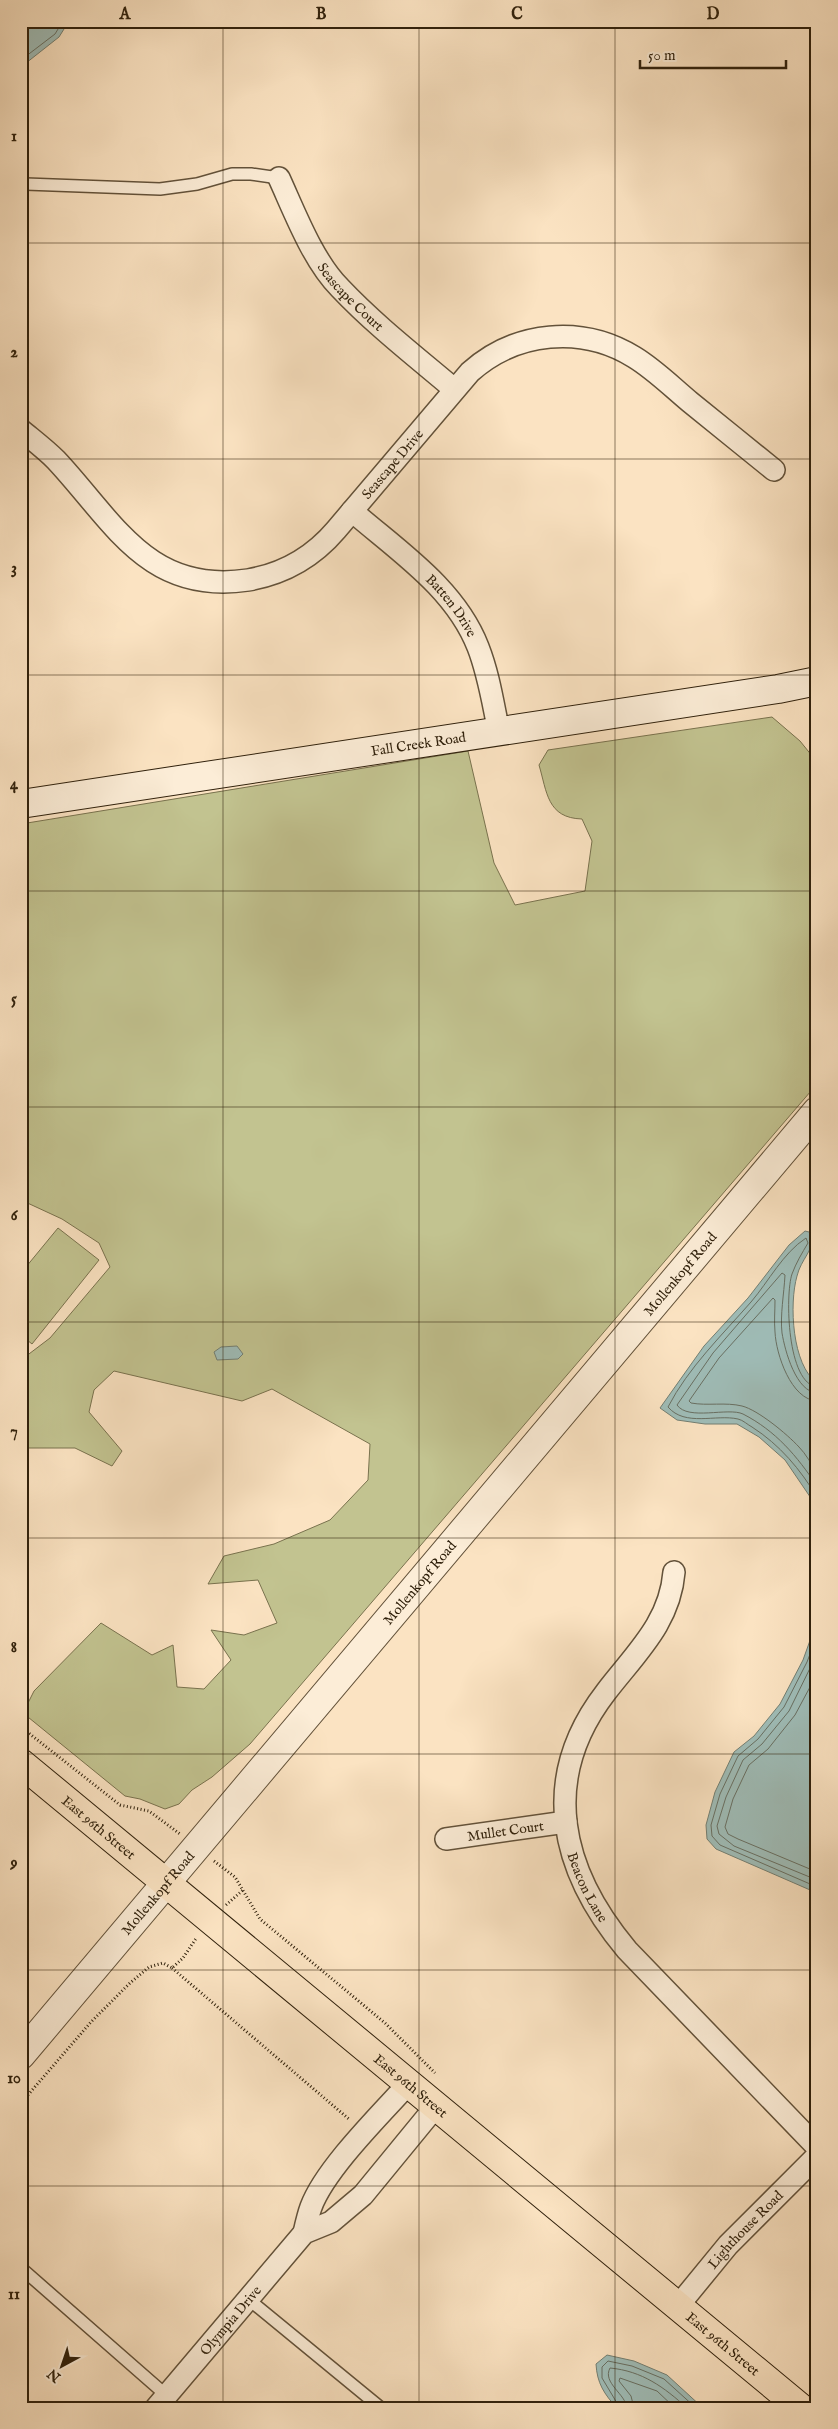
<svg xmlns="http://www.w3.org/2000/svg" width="838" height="2429" font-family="'IM FELL English',serif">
  <rect width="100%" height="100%" fill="#fbe3c2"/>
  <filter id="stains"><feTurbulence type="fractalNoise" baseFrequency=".004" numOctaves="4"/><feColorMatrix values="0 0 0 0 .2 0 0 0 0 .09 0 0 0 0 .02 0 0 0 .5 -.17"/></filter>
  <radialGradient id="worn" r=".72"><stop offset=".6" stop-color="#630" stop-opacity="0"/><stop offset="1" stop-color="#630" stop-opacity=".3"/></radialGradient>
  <g fill="#c2c390" stroke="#79724e">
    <path d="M772,717L800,741L817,762V1084L250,1744L212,1777L192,1790L179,1804L165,1809L140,1799L125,1796L23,1713L34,1691L101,1623L152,1655L173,1645L177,1687L204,1689L231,1660L211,1630L244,1635L277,1623L258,1580L208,1584L224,1556L274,1544L330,1520L368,1480L370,1444L272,1389L242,1401L114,1371L94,1390L89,1412L122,1451L112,1466L75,1448H27L21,1451V1360L50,1338L110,1267L99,1243L62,1219L21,1200V824L468,751L494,863L515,905L585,891L592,841L582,819C547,818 547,792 539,765L548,750Z"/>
    <path d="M58,1228L99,1260L32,1344L21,1335V1273Z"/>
  </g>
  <g fill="#9fbdb8" stroke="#737f73">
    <path d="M21,21H69L59,37L21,67Z"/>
    <path d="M805,1231L813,1233C814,1251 801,1259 797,1276C789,1304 792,1365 817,1383V1507L785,1460L759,1437L737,1424H705L677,1420L660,1408L704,1346L748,1298L789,1245Z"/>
    <path d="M237,1346L243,1354L238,1359L217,1360L214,1352L221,1347Z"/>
    <path d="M817,1621V1893L716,1849L707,1839L706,1825L715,1792L734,1752L754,1736L780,1704L803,1660Z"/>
    <path d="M607,2355L634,2361L667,2375L703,2408H617C604,2394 597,2383 596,2364Z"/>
  </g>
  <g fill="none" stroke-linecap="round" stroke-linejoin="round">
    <g stroke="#686f62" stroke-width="1">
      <path d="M21,60L55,34L63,21"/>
      <path d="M817,1387C787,1384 785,1295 792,1274C796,1263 802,1253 808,1243L806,1238C783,1253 769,1281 751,1302C723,1334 688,1368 668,1407C685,1427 716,1414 738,1419C743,1420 748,1425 752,1427C780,1445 800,1469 817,1497"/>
      <path d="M817,1393C796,1392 785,1351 782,1333C780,1315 784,1294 785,1275L782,1273L713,1353L677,1405C688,1421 728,1407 743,1414C776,1431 797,1456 817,1486"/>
      <path d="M817,1401C791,1400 776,1354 775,1332C774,1321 775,1311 775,1300L773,1298L719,1358L689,1401L691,1403C707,1406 726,1402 742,1406C758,1410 787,1434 799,1447C806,1454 811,1464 817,1472"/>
      <path d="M817,1636L807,1662L784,1707L758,1739L738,1756L720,1794L711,1825L712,1836L720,1845L817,1887"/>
      <path d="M817,1654L789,1711L762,1744L743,1760L726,1797L717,1826L719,1834L734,1846L817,1880"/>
      <path d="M817,1674L795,1715L768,1749L749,1765L733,1799L725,1827L728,1834L738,1839L817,1872"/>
      <path d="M620,2408L602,2378V2367L608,2361L632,2366L664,2379L696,2408"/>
      <path d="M627,2408C626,2394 602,2383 610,2368C642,2371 664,2387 687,2408"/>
      <path d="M634,2408L631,2396L619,2381L620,2378L657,2391L675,2408"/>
    </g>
    <defs>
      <g id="service">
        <path d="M26,184L160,189L197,184L232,174H251L279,178"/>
        <path d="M21,2268L166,2395"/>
        <path d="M247,2298L381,2408"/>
      </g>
      <g id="minor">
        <path id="s1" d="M279,178C295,213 313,261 340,288C375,325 415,356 454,389"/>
        <path id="s2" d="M21,430C33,440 45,449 56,460C114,522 148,595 248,580C283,574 313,557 336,530L470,372C516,331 582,325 634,357C654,369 672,387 690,402C718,425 746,447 774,470"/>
        <path id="s3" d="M352,511C398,551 455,588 478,647C489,675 493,704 499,732"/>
        <path id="s4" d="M674,1572C670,1623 635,1654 606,1692C538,1780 561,1871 627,1950L817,2147"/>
        <path id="s5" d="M446,1839L566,1822"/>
        <path d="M304,2233C306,2224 308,2215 311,2207C325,2169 381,2114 409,2083"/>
        <path id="s6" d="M678,2306L728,2245L817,2156"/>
        <path id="s7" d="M156,2408L304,2233L331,2222L363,2195L436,2106"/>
      </g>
      <g id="tertiary">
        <path id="s8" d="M21,2055L817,1111"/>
      </g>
      <g id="secondary">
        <path id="s9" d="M21,804L778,689L817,681"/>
      </g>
      <g id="primary">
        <path id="s10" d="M21,1763L801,2408"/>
      </g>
    </defs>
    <use href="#service" stroke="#63523a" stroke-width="14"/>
    <use href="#minor" stroke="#63523a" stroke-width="24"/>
    <use href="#tertiary" stroke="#63523a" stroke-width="30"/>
    <use href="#secondary" stroke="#30210c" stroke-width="30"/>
    <use href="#primary" stroke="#30210c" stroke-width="30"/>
    <g stroke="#30210c" stroke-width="3" stroke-dasharray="1 2.5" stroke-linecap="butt">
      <path d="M21,1727L120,1805L149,1811L180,1834"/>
      <path d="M214,1861L235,1877L260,1919L385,2023L435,2073"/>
      <path d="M226,1905L243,1890"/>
      <path d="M172,1968L350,2120"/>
      <path d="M21,2103L91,2022L130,1983L149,1967L163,1963L172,1968L183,1958L197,1937"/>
    </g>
    <use href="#service" stroke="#fcedd7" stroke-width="11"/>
    <use href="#minor" stroke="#fcedd7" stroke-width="21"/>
    <use href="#tertiary" stroke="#fcedd7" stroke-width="28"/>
    <use href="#secondary" stroke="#fcedd7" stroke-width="28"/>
    <use href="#primary" stroke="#fbe3c2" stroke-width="28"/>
  </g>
  <path fill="none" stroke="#30210c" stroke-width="1" stroke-opacity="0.55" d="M223,21V2408M419,21V2408M615,21V2408M21,243H817M21,459H817M21,675H817M21,891H817M21,1107H817M21,1322H817M21,1538H817M21,1754H817M21,1970H817M21,2186H817"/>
  <g text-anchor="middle" stroke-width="5" stroke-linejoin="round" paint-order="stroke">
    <g font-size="14" fill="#30210c" stroke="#fcedd7">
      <text dy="5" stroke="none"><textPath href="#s1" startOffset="140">Seascape Court</textPath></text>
      <text dy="5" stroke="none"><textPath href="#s2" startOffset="476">Seascape Drive</textPath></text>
      <text dy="5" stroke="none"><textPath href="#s3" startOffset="138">Batten Drive</textPath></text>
      <text dy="5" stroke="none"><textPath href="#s9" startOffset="402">Fall Creek Road</textPath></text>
      <text dy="5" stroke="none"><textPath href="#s8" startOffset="1022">Mollenkopf Road</textPath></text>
      <text dy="5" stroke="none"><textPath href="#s8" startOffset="618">Mollenkopf Road</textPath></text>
      <text dy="5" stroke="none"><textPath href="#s10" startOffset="101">East 96th Street</textPath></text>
      <text dy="5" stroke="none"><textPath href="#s5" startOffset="60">Mullet Court</textPath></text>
      <text dy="5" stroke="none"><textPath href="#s4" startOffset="349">Beacon Lane</textPath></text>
      <text dy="5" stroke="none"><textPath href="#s8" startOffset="212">Mollenkopf Road</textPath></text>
      <text dy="5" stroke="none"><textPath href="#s10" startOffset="506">East 96th Street</textPath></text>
      <text dy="5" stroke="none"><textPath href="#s6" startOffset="102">Lighthouse Road</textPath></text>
      <text dy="5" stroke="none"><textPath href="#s7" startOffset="115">Olympia Drive</textPath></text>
      <text dy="5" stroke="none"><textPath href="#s10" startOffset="911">East 96th Street</textPath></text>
    </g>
  </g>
  <rect width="838" height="2429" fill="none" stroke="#fbe3c2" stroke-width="55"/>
  <g transform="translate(62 2366) rotate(220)" stroke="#fcedd7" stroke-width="4" paint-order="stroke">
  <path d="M0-4L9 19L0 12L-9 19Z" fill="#30210c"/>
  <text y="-8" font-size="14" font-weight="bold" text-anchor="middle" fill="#30210c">N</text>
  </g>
  <path d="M640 60v8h146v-8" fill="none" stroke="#30210c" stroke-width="2.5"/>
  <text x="648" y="60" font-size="15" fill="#30210c" stroke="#fcedd7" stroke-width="4" paint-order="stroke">50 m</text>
  <rect x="28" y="28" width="782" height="2374" fill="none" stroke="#30210c" stroke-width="2"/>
  <g font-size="16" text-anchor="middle" font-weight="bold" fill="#30210c">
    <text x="125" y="19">A</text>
    <text x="321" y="19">B</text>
    <text x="517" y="19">C</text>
    <text x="713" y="19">D</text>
    <text x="14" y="141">1</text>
    <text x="14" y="357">2</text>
    <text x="14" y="573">3</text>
    <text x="14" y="789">4</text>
    <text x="14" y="1004">5</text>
    <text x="14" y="1220">6</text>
    <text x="14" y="1436">7</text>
    <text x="14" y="1652">8</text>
    <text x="14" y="1868">9</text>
    <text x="14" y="2083">10</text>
    <text x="14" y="2299">11</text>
  </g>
  <rect width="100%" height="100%" filter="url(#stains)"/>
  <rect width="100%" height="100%" fill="url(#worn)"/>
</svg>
